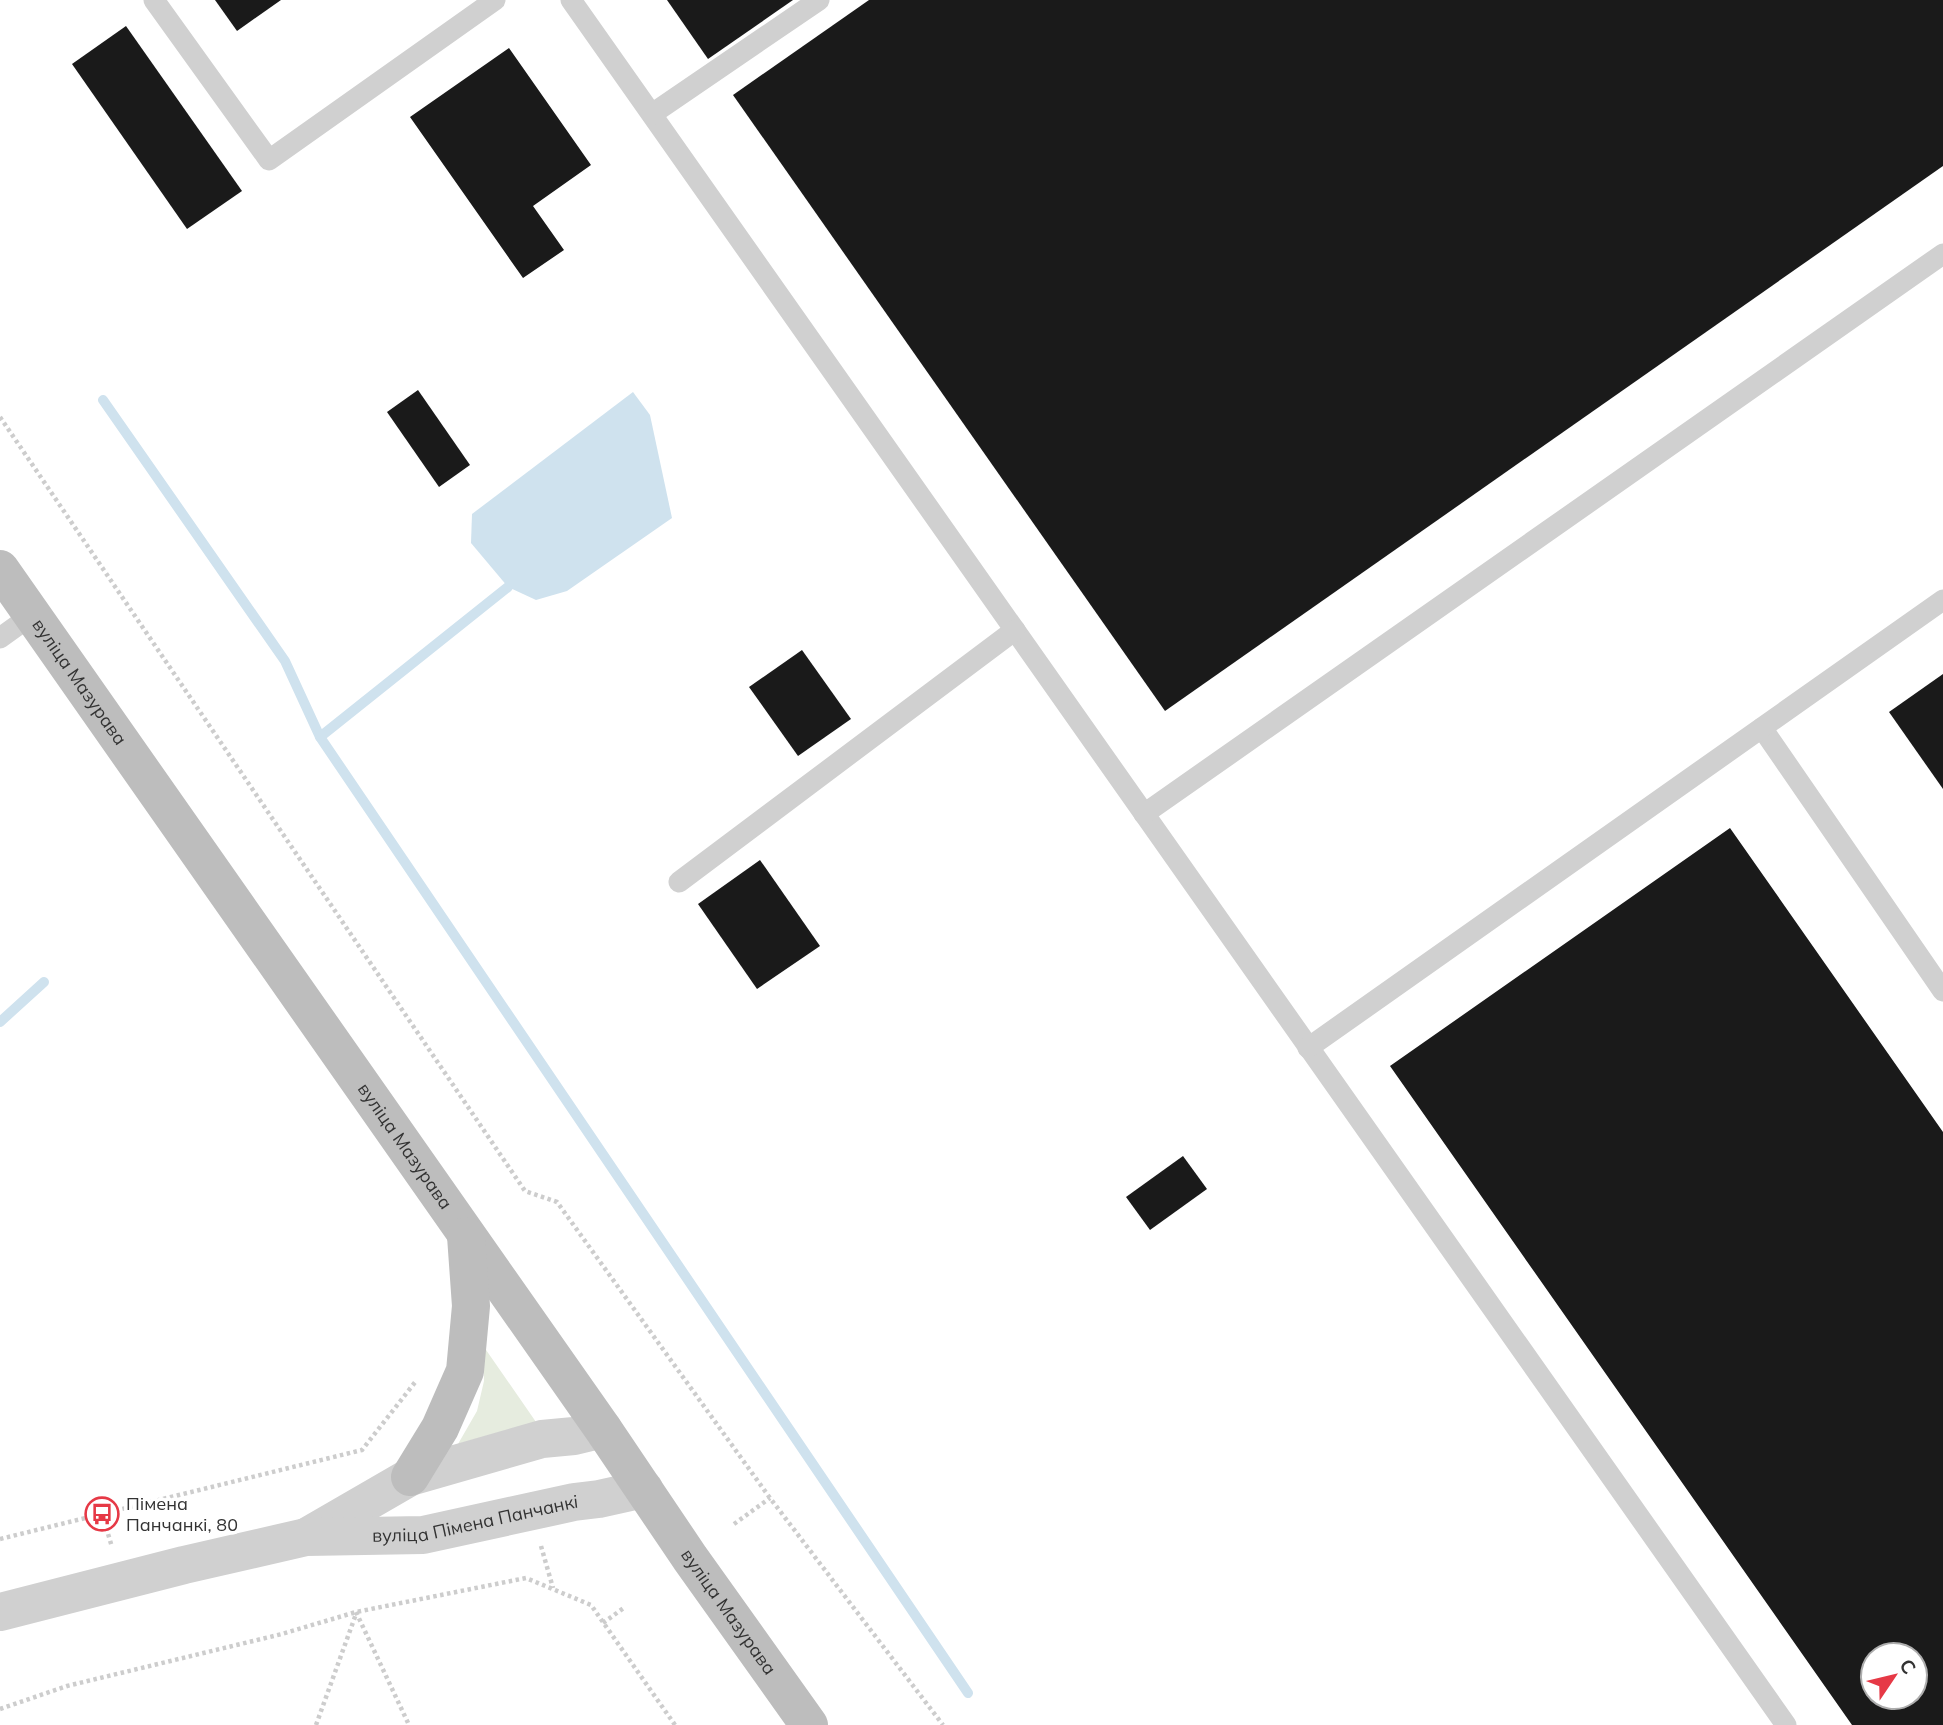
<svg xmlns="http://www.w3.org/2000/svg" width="1943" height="1725" font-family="Mulish,sans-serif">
  <rect width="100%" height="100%" fill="#fff"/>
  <path fill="#e6ecdf" d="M484,1347L536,1422L458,1444L477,1411L484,1381Z"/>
  <path fill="#cfe2ee" d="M633,392L650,415L672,518L567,591L536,600L508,587L471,543L472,514Z"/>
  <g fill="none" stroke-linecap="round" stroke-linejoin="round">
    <g stroke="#cfe2ee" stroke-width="10">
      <path d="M103,400L285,661L320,737L968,1693"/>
      <path d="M320,737L508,587"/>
      <path d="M0,1022L44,982"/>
    </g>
  </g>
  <g fill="#1a1a1a" fill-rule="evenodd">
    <path d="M215,0H281L237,31Z"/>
    <path d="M667,0H793L708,59Z"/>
    <path d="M869,0H1943V166L1165,711L733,95Z"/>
    <path d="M126,26L242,191L187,229L72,64Z"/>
    <path d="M509,48L591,165L533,206L564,250L523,278L410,117Z"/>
    <path d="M418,390L470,465L439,487L387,412Z"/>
    <path d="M802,650L851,719L798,756L749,687Z"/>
    <path d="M1943,674V789L1889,712Z"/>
    <path d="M1730,828L1943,1132V1725H1852L1390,1066ZM1873,1655H1915V1697H1873Z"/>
    <path d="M760,860L820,946L757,989L698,904Z"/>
    <path d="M1183,1156L1207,1189L1150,1230L1126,1197Z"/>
  </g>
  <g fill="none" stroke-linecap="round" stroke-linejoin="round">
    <g stroke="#cdcdcd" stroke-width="4.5" stroke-dasharray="3.5 3.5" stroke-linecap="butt">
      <path d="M0,417L525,1191L557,1202L770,1498L943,1725"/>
      <path d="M102,1514L112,1547"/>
      <path d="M734,1524L770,1498"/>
      <path d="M0,1539L362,1450L416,1381"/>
      <path d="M541,1546L553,1588"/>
      <path d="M356,1612L409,1725"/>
      <path d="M603,1623L625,1607"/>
      <path d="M0,1709L67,1686L282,1634L356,1612L526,1578L591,1605L675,1725"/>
      <path d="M316,1725L356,1614"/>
    </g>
    <g stroke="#d0d0d0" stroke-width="21">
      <path d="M154,0L269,160L495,0"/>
      <path d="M571,0L1786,1725"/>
      <path d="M652,114L819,0"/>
      <path d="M0,638L32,615"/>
      <path d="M1762,728L1943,991"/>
      <path d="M1144,814L1943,254"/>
      <path d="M679,882L1015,630"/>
      <path d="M1308,1048L1943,600"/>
    </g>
    <g stroke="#d0d0d0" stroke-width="38">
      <path d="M308,1536L410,1477L542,1439L574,1436L603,1429"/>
      <path id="s1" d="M0,1612L184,1565L306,1537L423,1535L574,1502L599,1499L644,1489"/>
    </g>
    <g stroke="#bdbdbd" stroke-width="38">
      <path id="s2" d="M0,569L603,1429L690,1558L809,1725"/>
      <path d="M410,1477L440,1428L465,1371L471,1306L466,1236"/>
    </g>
  </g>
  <defs>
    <symbol id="bus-ring" viewBox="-11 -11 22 22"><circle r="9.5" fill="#fff" stroke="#e63946" stroke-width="1.5"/><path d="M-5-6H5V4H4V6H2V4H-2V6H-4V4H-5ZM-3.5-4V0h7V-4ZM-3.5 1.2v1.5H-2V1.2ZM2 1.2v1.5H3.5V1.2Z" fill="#e63946"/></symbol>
  </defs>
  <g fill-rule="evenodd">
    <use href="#bus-ring" x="83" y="1495" width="38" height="38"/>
  </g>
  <g text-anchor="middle" stroke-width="7" stroke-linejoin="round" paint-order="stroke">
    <g font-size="18" fill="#333" stroke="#fff">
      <text dy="6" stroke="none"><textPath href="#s2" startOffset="138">вуліца Мазурава</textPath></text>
      <text dy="6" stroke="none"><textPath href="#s2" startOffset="705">вуліца Мазурава</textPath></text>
      <text dy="6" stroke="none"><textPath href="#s1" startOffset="486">вуліца Пімена Панчанкі</textPath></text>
      <text dy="6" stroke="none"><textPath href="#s2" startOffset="1272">вуліца Мазурава</textPath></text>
    </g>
    <g font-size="18" fill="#333" stroke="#fff" text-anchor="start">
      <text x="126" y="1510">Пімена<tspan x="126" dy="21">Панчанкі, 80</tspan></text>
    </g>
  </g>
  <g transform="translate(1894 1676) rotate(55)"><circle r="33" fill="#ffffff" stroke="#adadad" stroke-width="2"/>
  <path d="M0-5L12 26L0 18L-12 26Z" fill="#e63946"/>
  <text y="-10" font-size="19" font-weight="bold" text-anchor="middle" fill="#333333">С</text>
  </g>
</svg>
